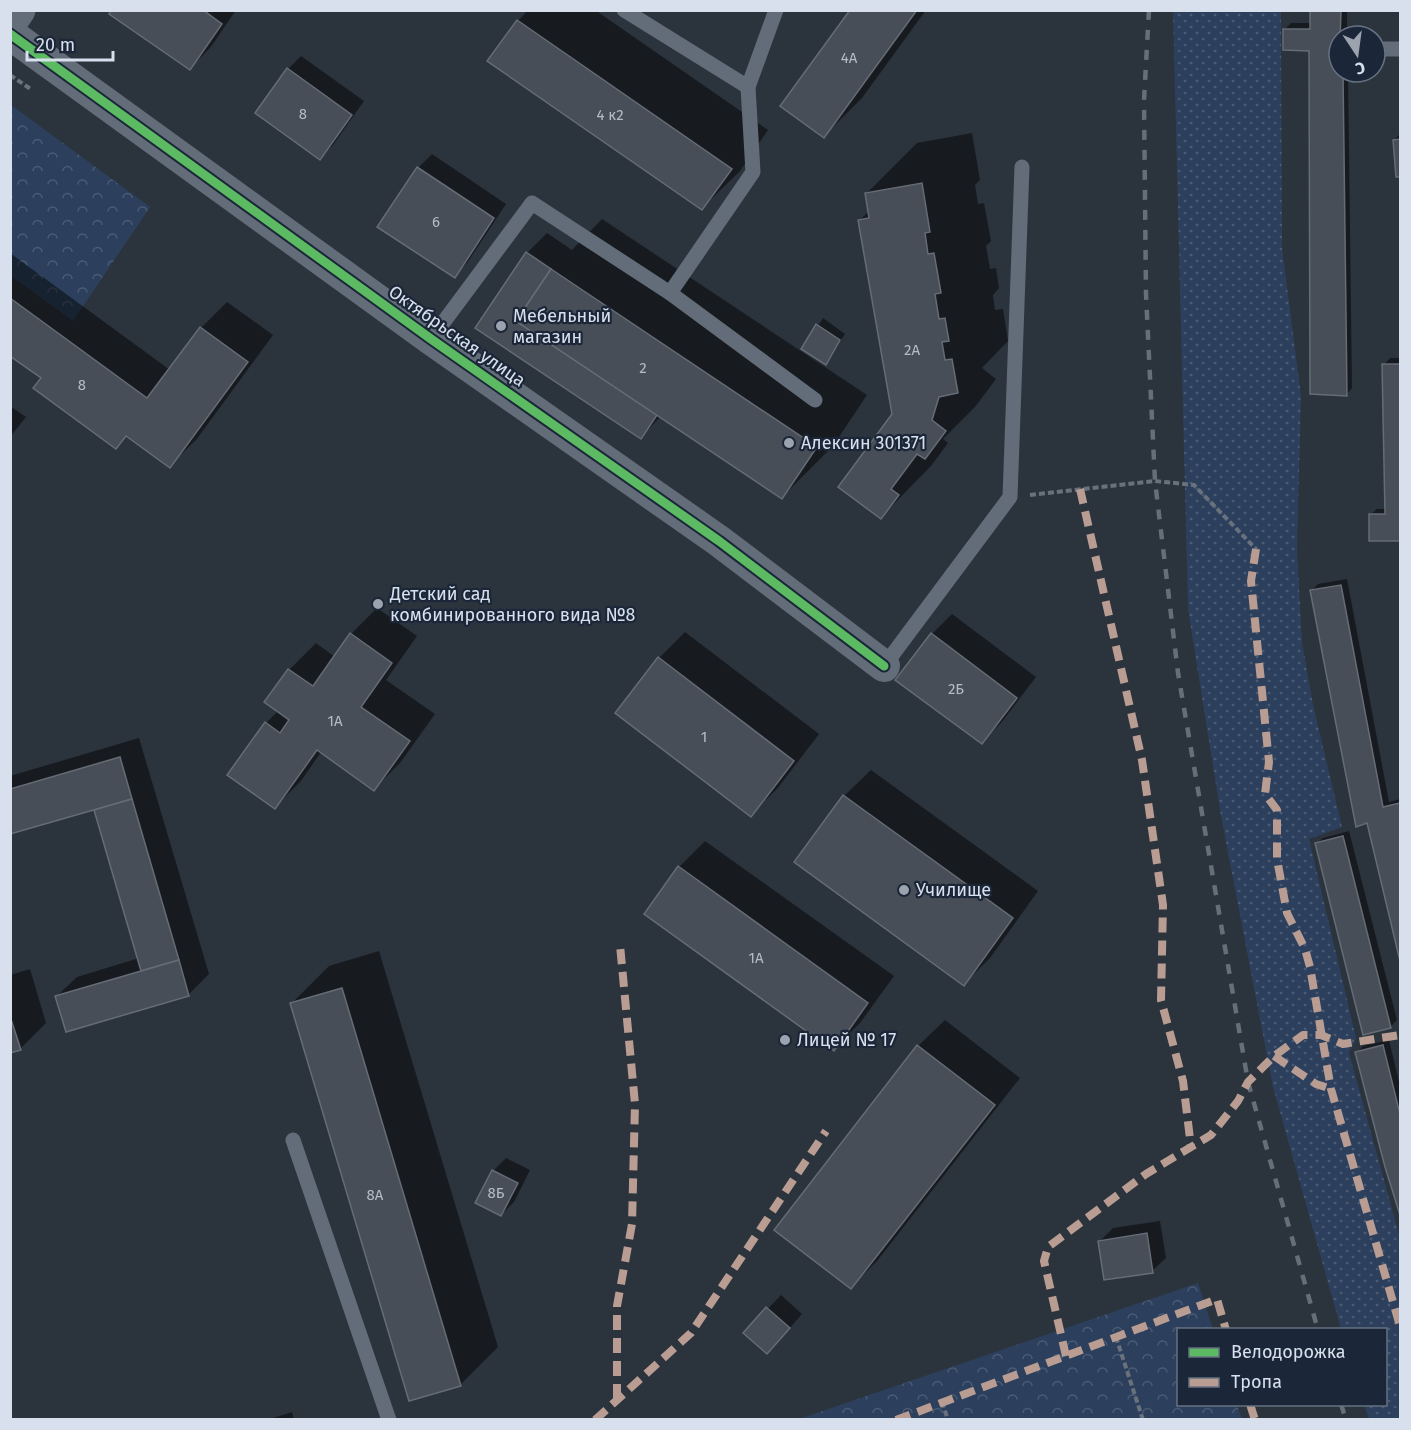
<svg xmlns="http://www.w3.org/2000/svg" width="1411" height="1430" font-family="'Fira Sans',sans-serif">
  <defs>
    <pattern id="grass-dots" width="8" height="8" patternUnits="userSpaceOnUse" patternTransform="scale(1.5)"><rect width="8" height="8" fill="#2c405d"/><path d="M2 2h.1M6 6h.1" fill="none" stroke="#4a5b74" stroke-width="1.8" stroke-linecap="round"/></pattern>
    <pattern id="forest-crowns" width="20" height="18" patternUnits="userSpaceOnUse" patternTransform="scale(1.5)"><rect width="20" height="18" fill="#2c405d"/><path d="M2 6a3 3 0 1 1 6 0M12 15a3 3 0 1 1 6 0" fill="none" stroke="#4a5b74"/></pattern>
  </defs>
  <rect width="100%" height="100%" fill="#2b333d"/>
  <path fill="url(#grass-dots)" d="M1173,11H1281L1282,248L1301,396L1297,549L1302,642L1313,705L1342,827L1309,839L1356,1038L1349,1053L1400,1238V1419H1369L1364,1405L1386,1404V1330L1341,1329L1273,1087L1221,816L1188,609Z"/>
  <g fill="url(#forest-crowns)">
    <path d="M11,105L150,207L73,321L11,276Z"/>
    <path d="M1198,1283L1213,1329L1178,1330V1404L1237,1405L1242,1419H799Z"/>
  </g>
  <g fill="#0007">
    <path d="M113,10H236L210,48L190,68Z"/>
    <path d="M528,10H595L768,130L740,171L702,208L518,21Z"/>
    <path d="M852,10H926L862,98L824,136Z"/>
    <path d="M1311,10H1347V36H1339V72H1348L1352,388L1346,395L1311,49L1285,29L1291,23H1311Z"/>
    <path d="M301,56L364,101L333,145L320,158L288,69Z"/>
    <path d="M972,133L980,180L975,185L978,204L984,203L991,241L986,246L990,269L996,268L999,288L993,295L995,310L1003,309L1008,341L982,368L996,379L975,407L943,439L948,443L931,466L881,517L893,415L860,220L869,211L866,194L917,143Z"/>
    <path d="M1400,134V175L1398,176L1394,140Z"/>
    <path d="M432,154L506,204L467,263L454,276L379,226L419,167Z"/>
    <path d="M602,219L867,395L833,446L782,497L661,416L641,437L527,253L547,233L572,250Z"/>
    <path d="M10,253L170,370L201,328L227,302L273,335L196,440L169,466L127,436L116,447L43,378L10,355Z"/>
    <path d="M823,318L845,334L825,363L803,349Z"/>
    <path d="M1390,358H1400V539L1371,540L1370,515L1377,509H1387L1384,365Z"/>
    <path d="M10,406L26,417L10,437Z"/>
    <path d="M1347,579L1389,802L1400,799V954L1312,590L1318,584Z"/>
    <path d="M377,608L417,636L386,680L435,714L400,763L374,789L321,752L301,781L275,807L266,723L279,710L266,702L289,670L316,643L335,657L351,634Z"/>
    <path d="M952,614L1036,677L1001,723L981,742L897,679L932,634Z"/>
    <path d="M685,632L819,734L777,789L750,815L659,658Z"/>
    <path d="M139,738L209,974L189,994L67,1030L57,996L77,977L139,958L95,808L10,833V776Z"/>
    <path d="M871,770L1038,891L990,958L964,984L796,862L844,796Z"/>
    <path d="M1349,831L1397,1020L1391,1026L1316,844L1323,838Z"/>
    <path d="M705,841L894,976L860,1023L834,1049L679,867Z"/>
    <path d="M379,951L498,1347L460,1385L291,1004L329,966Z"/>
    <path d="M30,969L46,1023L20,1049L10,1052V975Z"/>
    <path d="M945,1020L1020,1078L877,1261L851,1287L776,1230L918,1046Z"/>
    <path d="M1389,1040L1400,1086V1210L1386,1166L1357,1053L1363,1046Z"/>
    <path d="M506,1158L530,1170L514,1202L501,1215L493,1171Z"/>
    <path d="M1160,1221L1166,1258L1152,1271L1100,1241L1113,1228Z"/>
    <path d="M781,1295L802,1314L780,1339L746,1332Z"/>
    <path d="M292,1412L294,1420H269L270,1419Z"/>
  </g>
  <g fill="#484e57" stroke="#656c75" stroke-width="1.5">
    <path d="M111,10H203L222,24L190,70L109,14Z"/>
    <path d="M850,10H917L824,138L780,106Z"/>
    <path d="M1310,10H1341L1339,72H1343L1347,396L1310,394L1309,51L1283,50V29H1310Z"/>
    <path d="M517,20L732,169L702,210L487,61Z"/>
    <path d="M287,68L352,115L320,160L255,113Z"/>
    <path d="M1400,139V177H1396L1393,140Z"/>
    <path d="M417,167L494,218L455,278L377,227Z"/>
    <path d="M922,183L930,232L925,233L928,254L934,253L941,293L935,294L939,319L945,318L949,341L942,342L945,360L952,359L958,393L939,397L932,420L946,431L925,459L917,454L891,489L899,495L881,519L838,487L892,414L858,220L869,218L865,193Z"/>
    <path d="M526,252L551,269L516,321L657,415L641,439L475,328Z"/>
    <path d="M551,269L817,447L782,499L516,321Z"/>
    <path d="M10,298L147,398L200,327L248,362L170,468L126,436L116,449L33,388L41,378L10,356Z"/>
    <path d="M816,324L840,340L826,365L801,349Z"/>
    <path d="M1382,364H1400V541H1369V514H1385Z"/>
    <path d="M1341,585L1383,807L1400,803V961L1367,823L1356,827L1310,590Z"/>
    <path d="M350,633L392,663L361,707L410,741L374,791L317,750L275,809L227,775L265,722L280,733L289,720L264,702L288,669L313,686Z"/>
    <path d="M931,633L1017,698L982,744L895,680Z"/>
    <path d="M658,657L794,761L751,817L615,713Z"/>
    <path d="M120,757L132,799L10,834V789Z"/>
    <path d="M843,795L1013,918L964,986L794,862Z"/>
    <path d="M132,799L179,960L141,971L94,810Z"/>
    <path d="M1343,836L1391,1028L1363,1035L1315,843Z"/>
    <path d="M678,866L868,1003L834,1051L644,914Z"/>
    <path d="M179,960L189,996L66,1032L55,996Z"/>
    <path d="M342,988L461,1386L409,1401L290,1003Z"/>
    <path d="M10,1016L21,1050L10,1053Z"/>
    <path d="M917,1045L995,1105L851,1289L774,1230Z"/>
    <path d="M1383,1045L1400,1114V1215L1385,1167L1355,1052Z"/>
    <path d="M492,1170L518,1183L501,1216L475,1203Z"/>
    <path d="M1147,1233L1153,1273L1104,1280L1098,1241Z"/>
    <path d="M766,1307L790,1328L767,1354L743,1333Z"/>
  </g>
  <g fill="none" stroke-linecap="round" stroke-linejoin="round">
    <g stroke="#69717c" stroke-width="4" stroke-dasharray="6 3" stroke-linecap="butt">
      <path d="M10,75L32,90"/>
      <path d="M1030,495L1155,481L1194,485L1256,549"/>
      <path d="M1116,1337L1143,1420"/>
      <path d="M942,1402L948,1420"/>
    </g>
    <g stroke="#636d79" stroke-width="15">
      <path d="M624,10L748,87L753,172L670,293"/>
      <path d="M1375,49H1400"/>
      <path d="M748,87L776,10"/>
      <path d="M431,339L532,203L670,293L815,400"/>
      <path d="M884,666L1010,497L1022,167"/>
      <path d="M293,1140L389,1420"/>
    </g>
    <path stroke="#636d79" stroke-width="32" d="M10,34L431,339L719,541L884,666"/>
    <path stroke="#636d79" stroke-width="33" d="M10,23L19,10"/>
    <g stroke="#666e78" stroke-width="4.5" stroke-dasharray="10 10" stroke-linecap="butt">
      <path d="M1149,10L1144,100L1146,294L1155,481L1178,673L1248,1082L1318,1330"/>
      <path d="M1341,1404L1346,1420"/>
    </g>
    <g stroke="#b99d93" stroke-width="8" stroke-dasharray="15 8" stroke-linecap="butt">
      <path d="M1080,489L1142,760L1163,905L1161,1000L1183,1081L1191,1147"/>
      <path d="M1256,549L1251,581L1269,762L1265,794L1277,810V859L1287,913L1305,949L1310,967L1331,1089L1400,1326"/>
      <path d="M1274,1056L1316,1084L1331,1089"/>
      <path d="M1066,1356L1044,1261L1048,1247L1146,1174L1211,1135L1238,1101L1248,1082L1274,1056L1303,1035H1321L1343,1044L1400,1035"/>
      <path d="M617,1399V1306L632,1224L635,1104L620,945"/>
      <path d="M1250,1404L1255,1420"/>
      <path d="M595,1420L691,1333L826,1131"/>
      <path d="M896,1420L1217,1299L1226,1330"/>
    </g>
    <defs>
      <path id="cycleway" d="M10,34L431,339L719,541L884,666"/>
    </defs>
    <use href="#cycleway" stroke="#1b2739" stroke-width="13"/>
    <use href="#cycleway" stroke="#5cba63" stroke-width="9"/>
  </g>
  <g fill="#9ba3af" stroke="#1b2739" stroke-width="2">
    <circle cx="501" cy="326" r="6"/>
    <circle cx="789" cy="443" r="6"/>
    <circle cx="378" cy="604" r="6"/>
    <circle cx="904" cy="890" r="6"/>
    <circle cx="785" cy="1040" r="6"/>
  </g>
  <g text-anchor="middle" stroke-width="4.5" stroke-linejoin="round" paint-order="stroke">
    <g font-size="15" fill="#b3bcc7">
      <text x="849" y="63">4А</text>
      <text x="303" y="119">8</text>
      <text x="610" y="120">4 к2</text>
      <text x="436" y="227">6</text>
      <text x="912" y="355">2А</text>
      <text x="643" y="373">2</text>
      <text x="82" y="390">8</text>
      <text x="956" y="694">2Б</text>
      <text x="335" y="726">1А</text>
      <text x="704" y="742">1</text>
      <text x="756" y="963">1А</text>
      <text x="496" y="1198">8Б</text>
      <text x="375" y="1200">8А</text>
    </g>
    <g font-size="18" fill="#d7e0ec" stroke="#1b2739" text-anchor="start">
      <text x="513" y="322">Мебельный<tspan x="513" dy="21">магазин</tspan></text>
      <text x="801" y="449">Алексин 301371</text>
      <text x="390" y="600">Детский сад<tspan x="390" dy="21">комбинированного вида №8</tspan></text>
      <text x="916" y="896">Училище</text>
      <text x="797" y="1046">Лицей № 17</text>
    </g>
    <g font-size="18" fill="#d7e0ec" stroke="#1b2739">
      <text transform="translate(457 336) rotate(35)" y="6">Октябрьская улица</text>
    </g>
  </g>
  <rect width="1411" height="1430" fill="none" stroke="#d7e0ec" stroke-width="24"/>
  <rect x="1177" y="1328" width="210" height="78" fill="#1b2739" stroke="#667181" stroke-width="1.5"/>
  <rect x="1189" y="1348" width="30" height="9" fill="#5cba63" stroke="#667181" stroke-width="1.5"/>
  <text x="1231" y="1358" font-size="18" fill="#d7e0ec">Велодорожка</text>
  <rect x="1189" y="1378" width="30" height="9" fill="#b99d93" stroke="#667181" stroke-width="1.5"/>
  <text x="1231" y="1388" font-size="18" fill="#d7e0ec">Тропа</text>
  <g transform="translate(1357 54) rotate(167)"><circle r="28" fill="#1b2739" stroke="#667181" stroke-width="1.5"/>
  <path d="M0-4.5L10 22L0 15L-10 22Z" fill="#9ba3af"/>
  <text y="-9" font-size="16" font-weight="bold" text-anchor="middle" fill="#d7e0ec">С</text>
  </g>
  <path d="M27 51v9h86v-9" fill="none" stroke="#d7e0ec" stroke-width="3"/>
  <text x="36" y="51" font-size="18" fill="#d7e0ec" stroke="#1b2739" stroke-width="4.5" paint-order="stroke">20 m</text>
</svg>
